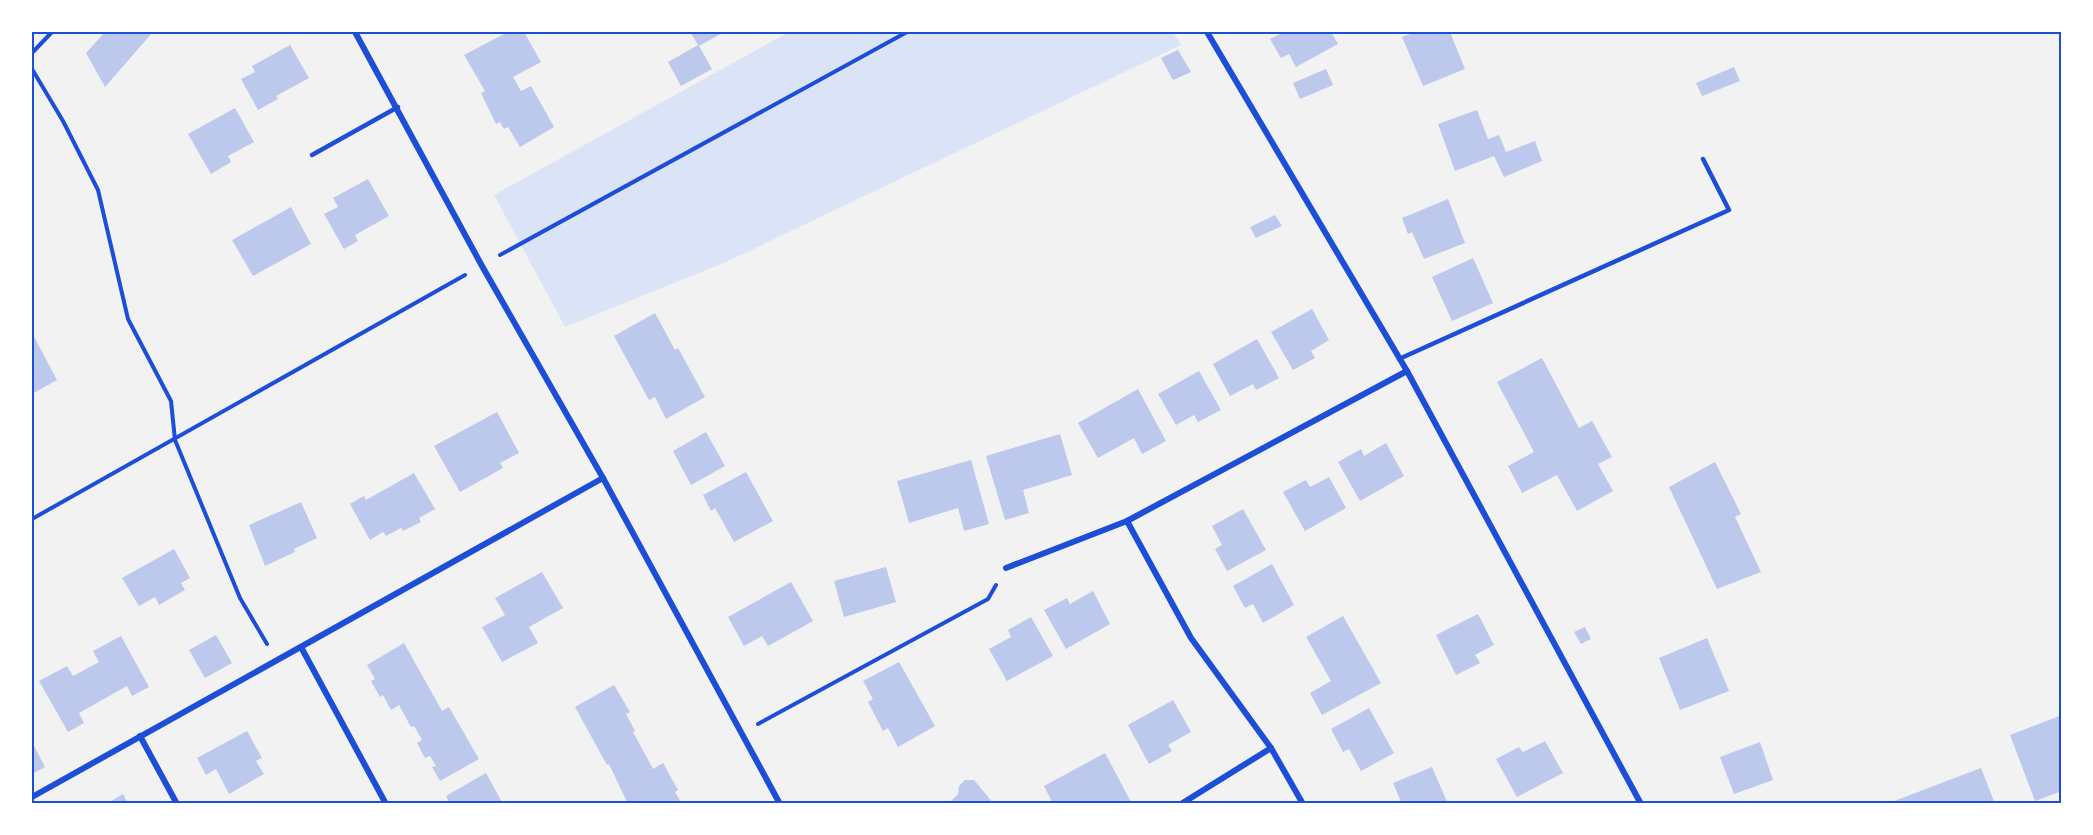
<svg xmlns="http://www.w3.org/2000/svg" width="2093" height="835" font-family="Merriweather,serif">
  <rect width="100%" height="100%" fill="#f2f2f2"/>
  <path fill="#dbe4f7" d="M789,32H1173L1181,45L726,262L565,327L494,195Z"/>
  <g fill="#bdc9ec">
    <path d="M102,32H150L152,33L105,87L86,53L104,33Z"/>
    <path d="M508,32H524L541,62L513,77L521,91L531,86L554,127L520,147L508,127L504,129L500,122L496,124L481,93L485,91L464,55Z"/>
    <path d="M690,32H724L699,46L712,69L681,86L668,62L698,45Z"/>
    <path d="M1284,32H1331L1338,44L1296,67L1289,54L1281,58L1270,39Z"/>
    <path d="M1416,32H1450L1465,69L1423,86L1402,37Z"/>
    <path d="M290,45L309,78L276,96L278,99L258,110L241,79L255,72L252,66Z"/>
    <path d="M1178,50L1191,72L1173,80L1161,58Z"/>
    <path d="M1734,67L1740,81L1702,96L1696,83Z"/>
    <path d="M1326,69L1333,85L1300,99L1293,83Z"/>
    <path d="M235,108L254,142L228,156L231,162L211,174L188,134Z"/>
    <path d="M1477,110L1488,139L1499,135L1506,152L1535,141L1542,161L1504,177L1494,156L1455,171L1438,124Z"/>
    <path d="M368,179L389,216L355,235L358,241L344,249L324,214L338,207L333,198Z"/>
    <path d="M1448,199L1465,243L1424,259L1412,232L1408,234L1402,218Z"/>
    <path d="M291,207L311,244L253,276L232,240Z"/>
    <path d="M1275,215L1282,226L1256,238L1250,227Z"/>
    <path d="M1473,258L1493,303L1452,321L1432,277Z"/>
    <path d="M1312,309L1329,340L1311,351L1315,358L1293,370L1271,332Z"/>
    <path d="M655,313L675,350L678,348L705,397L666,419L655,397L649,400L614,336Z"/>
    <path d="M32,333L57,380L32,394Z"/>
    <path d="M1257,339L1279,378L1256,390L1253,384L1230,396L1213,364Z"/>
    <path d="M1542,358L1579,428L1592,421L1612,457L1598,464L1613,491L1577,511L1557,475L1522,493L1508,466L1534,452L1497,382Z"/>
    <path d="M1199,371L1221,410L1198,422L1194,415L1176,425L1158,394Z"/>
    <path d="M1138,389L1166,441L1142,454L1134,438L1098,458L1078,423Z"/>
    <path d="M497,412L519,453L500,463L503,468L460,492L434,446Z"/>
    <path d="M706,432L725,466L691,485L673,451Z"/>
    <path d="M1060,434L1072,475L1023,490L1029,513L1005,520L986,456Z"/>
    <path d="M1386,443L1404,476L1360,501L1338,462L1361,449L1364,456Z"/>
    <path d="M971,460L989,524L964,531L958,508L909,523L897,481Z"/>
    <path d="M1715,462L1741,514L1735,517L1761,572L1717,589L1669,487Z"/>
    <path d="M746,472L773,521L734,542L715,508L711,511L703,495Z"/>
    <path d="M414,473L435,509L419,518L421,522L403,531L401,528L386,536L383,532L370,540L350,504L364,496L366,500Z"/>
    <path d="M1329,477L1346,508L1305,531L1283,492L1306,480L1310,487Z"/>
    <path d="M301,502L317,538L294,549L295,552L265,566L249,525Z"/>
    <path d="M1243,509L1266,550L1227,571L1215,549L1222,545L1212,526Z"/>
    <path d="M174,549L190,578L181,583L185,590L159,605L155,597L139,606L122,578Z"/>
    <path d="M1272,564L1294,605L1263,623L1253,604L1245,608L1233,586Z"/>
    <path d="M886,567L896,602L844,617L834,581Z"/>
    <path d="M542,572L563,608L529,627L538,643L502,662L482,627L505,615L495,598Z"/>
    <path d="M791,582L813,621L768,646L762,636L744,646L728,617Z"/>
    <path d="M1093,591L1110,624L1066,649L1044,610L1067,598L1070,604Z"/>
    <path d="M1478,614L1494,645L1475,655L1480,663L1456,675L1436,635Z"/>
    <path d="M1343,616L1381,683L1322,715L1310,693L1331,681L1306,637Z"/>
    <path d="M1031,617L1053,656L1007,681L989,649L1011,637L1008,630Z"/>
    <path d="M1585,627L1591,639L1581,644L1574,632Z"/>
    <path d="M216,635L232,663L205,678L189,650Z"/>
    <path d="M121,636L149,687L132,696L127,686L79,713L84,723L68,732L39,681L67,666L73,676L99,662L93,651Z"/>
    <path d="M1707,638L1729,691L1680,710L1659,658Z"/>
    <path d="M404,643L442,711L449,707L479,759L440,781L432,767L436,766L430,756L425,758L417,743L422,740L414,726L411,727L399,705L391,710L383,695L380,697L371,681L375,679L367,665Z"/>
    <path d="M899,662L935,726L898,747L888,728L883,731L868,702L873,699L863,681Z"/>
    <path d="M614,685L630,712L626,714L635,731L633,732L653,769L663,763L678,790L675,792L682,804H628L609,764L607,765L575,707Z"/>
    <path d="M1173,700L1191,732L1168,745L1172,751L1149,764L1128,725Z"/>
    <path d="M1369,708L1394,753L1361,771L1349,749L1343,752L1331,729Z"/>
    <path d="M2062,715V791L2035,801L2010,735Z"/>
    <path d="M247,731L262,758L256,761L264,774L229,794L216,769L206,775L197,758Z"/>
    <path d="M1545,741L1563,773L1517,797L1496,759L1519,747L1523,752Z"/>
    <path d="M32,742L45,767L32,774Z"/>
    <path d="M1760,742L1773,780L1734,794L1720,757Z"/>
    <path d="M1105,753L1132,804H1053L1044,786Z"/>
    <path d="M1432,767L1448,804H1402L1393,783Z"/>
    <path d="M1981,768L1995,804H1889V803Z"/>
    <path d="M486,773L503,804H450L446,796Z"/>
    <path d="M965,780H974L994,804H948L958,794L959,786Z"/>
    <path d="M123,794L128,804H106Z"/>
  </g>
  <g fill="none" stroke-linecap="round" stroke-linejoin="round">
    <g stroke="#1d4ed8" stroke-width="4">
      <path d="M32,53L52,32"/>
      <path d="M32,69L63,121L98,190L128,319L171,401L175,440L240,598L267,644"/>
      <path d="M500,255L907,32"/>
      <path d="M32,519L465,275"/>
      <path d="M758,724L988,599L996,585"/>
    </g>
    <g stroke="#1d4ed8" stroke-width="4.5">
      <path d="M312,155L398,107"/>
      <path d="M1399,359L1729,210L1703,159"/>
    </g>
    <g stroke="#1d4ed8" stroke-width="6">
      <path d="M355,32L482,266L603,478L780,804"/>
      <path d="M1207,32L1407,371L1641,804"/>
      <path d="M1127,521L1191,638L1271,748L1303,804"/>
      <path d="M1006,568L1127,521L1407,371"/>
      <path d="M301,647L386,804"/>
      <path d="M140,736L177,804"/>
      <path d="M32,797L603,478"/>
      <path d="M1181,804L1271,748"/>
    </g>
  </g>
  <rect width="2093" height="835" fill="none" stroke="#ffffff" stroke-width="66"/>
  <rect x="33" y="33" width="2027" height="769" fill="none" stroke="#1d4ed8" stroke-width="2"/>
</svg>
